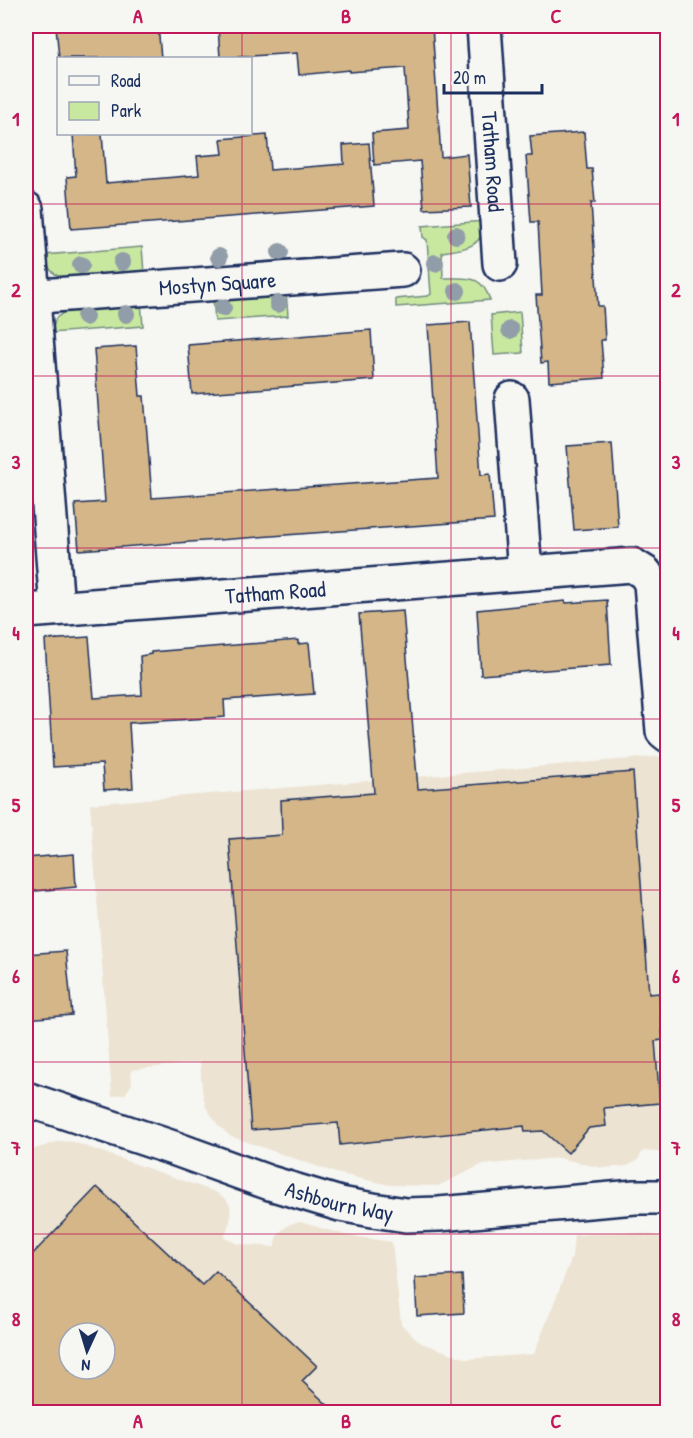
<svg xmlns="http://www.w3.org/2000/svg" width="693" height="1438" font-family="'Patrick Hand',sans-serif">
  <rect width="100%" height="100%" fill="#f6f6f2"/>
  <filter id="ink" filterUnits="userSpaceOnUse"><feTurbulence type="fractalNoise" baseFrequency=".0167" numOctaves="2"/><feDisplacementMap in="SourceGraphic" scale="12" xChannelSelector="R" yChannelSelector="G"/><feConvolveMatrix kernelMatrix="1 2 1 2 8 2 1 2 1" color-interpolation-filters="sRGB"/></filter>
  <g filter="url(#ink)">
    <g fill="#ece3d2" fill-rule="evenodd">
      <path d="M667,756V1153L643,1151L637,1161L627,1166L602,1168L559,1158L511,1162L481,1165L438,1186L390,1185L336,1173L230,1136L218,1125L206,1107L202,1090L200,1062L131,1070L132,1084L125,1094L112,1096L90,804Z"/>
      <path d="M60,1141L73,1142L215,1192L226,1199L230,1206L231,1218L224,1238L239,1244L275,1247L276,1238L281,1231L290,1224L300,1222L345,1235L392,1242L401,1324L421,1343L467,1359L534,1354L572,1257L574,1235L623,1232L649,1234L667,1239V1412H26V1152ZM69,1333H105V1369H69Z"/>
    </g>
    <g fill="#c8e8a0" stroke="#728c7f" stroke-width="1.5">
      <path d="M485,221C483,248 465,249 442,252L443,278C467,279 481,273 490,300L396,307V299L428,296L431,294L427,240L423,237L422,226Z"/>
      <path d="M142,247L144,273L68,280C54,276 47,269 44,255Z"/>
      <path d="M286,291L288,316L215,321L213,297Z"/>
      <path d="M141,302L143,326L51,333L56,318L70,308Z"/>
      <path d="M520,312L523,353L494,355L491,315Z"/>
    </g>
    <g fill="#d4b688" stroke="#1b2f5e" stroke-width="1.5" fill-rule="evenodd">
      <path d="M56,26H158L161,58H59Z"/>
      <path d="M218,26H432L441,157L467,154L471,207L424,209L420,161L374,165L372,133L409,130L405,68L349,72V70L299,75L297,53L220,58Z"/>
      <path d="M584,132L587,169H592L595,203H591L598,306H603L605,340H601L604,378L549,382L548,362L541,363L536,295H542L538,222H531L526,156H532L530,136Z"/>
      <path d="M73,134H102L106,183L199,175L197,156L223,154L221,139L267,135L270,170L344,164L343,145L369,143L374,206L71,229L67,177L76,176Z"/>
      <path d="M470,322L481,475L490,474L494,520L79,550L75,504L105,502L94,349L136,346L140,396H144L152,498L365,483L438,478L428,325Z"/>
      <path d="M371,330L374,380L192,394L188,345Z"/>
      <path d="M612,443L618,527L574,530L567,446Z"/>
      <path d="M607,600L611,665L481,675L477,610L565,601L566,603Z"/>
      <path d="M403,611L418,789L633,772L649,994L659,993L663,1040L655,1041L660,1103L604,1108L606,1126L589,1128L568,1153L543,1131L525,1132L524,1126L340,1145L338,1123L251,1130L229,839L282,835L281,800L374,793L359,614Z"/>
      <path d="M89,637L94,698L142,695L140,656L151,654V652L298,640V644L309,643L314,694L224,700L225,717L129,723L133,788L104,790L102,764L53,767L45,640Z"/>
      <path d="M74,854L76,887L26,892V858Z"/>
      <path d="M66,951L72,1015L26,1019V954Z"/>
      <path d="M97,1187L202,1285L216,1271L317,1366L302,1381L336,1413H26V1261ZM69,1333H105V1369H69Z"/>
      <path d="M462,1275L464,1313L417,1316L415,1278Z"/>
    </g>
    <g fill="none" stroke-linecap="round" stroke-linejoin="round">
      <defs>
        <g id="minor">
          <path id="s1" d="M484,26L500,264"/>
          <path d="M26,209L57,608"/>
          <path id="s2" d="M26,297L403,270"/>
          <path d="M512,399L525,573"/>
          <path id="s3" d="M26,611L632,565L645,573L651,583L663,731L668,735"/>
          <path id="s4" d="M26,1099L173,1148L270,1183L340,1204L373,1210L406,1215L439,1214L635,1197H668"/>
        </g>
      </defs>
      <use href="#minor" stroke="#1b2f5e" stroke-width="38"/>
      <use href="#minor" stroke="#f6f6f2" stroke-width="33"/>
    </g>
    <g fill="#919da8">
      <circle cx="456" cy="235" r="9"/>
      <circle cx="280" cy="252" r="9"/>
      <circle cx="219" cy="257" r="9"/>
      <circle cx="122" cy="262" r="9"/>
      <circle cx="435" cy="263" r="9"/>
      <circle cx="81" cy="265" r="9"/>
      <circle cx="457" cy="291" r="9"/>
      <circle cx="278" cy="304" r="9"/>
      <circle cx="223" cy="308" r="9"/>
      <circle cx="126" cy="314" r="9"/>
      <circle cx="85" cy="317" r="9"/>
      <circle cx="510" cy="330" r="9"/>
    </g>
  </g>
  <path fill="none" stroke="#c2185b" stroke-width="1.5" stroke-opacity="0.55" d="M242,26V58M451,26V1412M242,134V1412M26,204H668M26,376H668M26,548H668M26,719H668M26,890H668M26,1062H668M26,1234H668"/>
  <g text-anchor="middle" stroke-width="6" stroke-linejoin="round" paint-order="stroke">
    <g font-size="22" fill="#1b2f5e" stroke="#f6f6f2">
      <text dy="8" stroke="none"><textPath href="#s1" startOffset="136">Tatham Road</textPath></text>
      <text dy="8" stroke="none"><textPath href="#s2" startOffset="192">Mostyn Square</textPath></text>
      <text dy="8" stroke="none"><textPath href="#s3" startOffset="250">Tatham Road</textPath></text>
      <text dy="8" stroke="none"><textPath href="#s4" startOffset="330">Ashbourn Way</textPath></text>
    </g>
  </g>
  <rect width="693" height="1438" fill="none" stroke="#f6f6f2" stroke-width="66"/>
  <rect x="57" y="57" width="195" height="78" fill="#f6f6f2" stroke="#9ea6b7" stroke-width="1.5"/>
  <rect x="69" y="76" width="30" height="9" fill="#f6f6f2" stroke="#9ea6b7" stroke-width="1.5"/>
  <text x="111" y="87" font-size="18" fill="#1b2f5e">Road</text>
  <rect x="69" y="102" width="30" height="18" fill="#c8e8a0" stroke="#9ea6b7" stroke-width="1.5"/>
  <text x="111" y="117" font-size="18" fill="#1b2f5e">Park</text>
  <g transform="translate(87 1351) rotate(184)"><circle r="28" fill="#f6f6f2" stroke="#9ea6b7" stroke-width="1.5"/>
  <path d="M0-4.5L10 22L0 15L-10 22Z" fill="#1b2f5e"/>
  <text y="-9" font-size="16" font-weight="bold" text-anchor="middle" fill="#1b2f5e">N</text>
  </g>
  <path d="M444 84v9h98v-9" fill="none" stroke="#1b2f5e" stroke-width="3"/>
  <text x="453" y="84" font-size="18" fill="#1b2f5e" stroke="#f6f6f2" stroke-width="4.5" paint-order="stroke">20 m</text>
  <rect x="33" y="33" width="627" height="1372" fill="none" stroke="#c2185b" stroke-width="2"/>
  <g font-size="20" text-anchor="middle" font-weight="bold" fill="#c2185b">
    <text x="138" y="23">A</text>
    <text x="346" y="23">B</text>
    <text x="556" y="23">C</text>
    <text x="16" y="126">1</text>
    <text x="676" y="126">1</text>
    <text x="16" y="297">2</text>
    <text x="676" y="297">2</text>
    <text x="16" y="469">3</text>
    <text x="676" y="469">3</text>
    <text x="16" y="640">4</text>
    <text x="676" y="640">4</text>
    <text x="16" y="812">5</text>
    <text x="676" y="812">5</text>
    <text x="16" y="983">6</text>
    <text x="676" y="983">6</text>
    <text x="16" y="1155">7</text>
    <text x="676" y="1155">7</text>
    <text x="16" y="1326">8</text>
    <text x="676" y="1326">8</text>
    <text x="138" y="1428">A</text>
    <text x="346" y="1428">B</text>
    <text x="556" y="1428">C</text>
  </g>
</svg>
